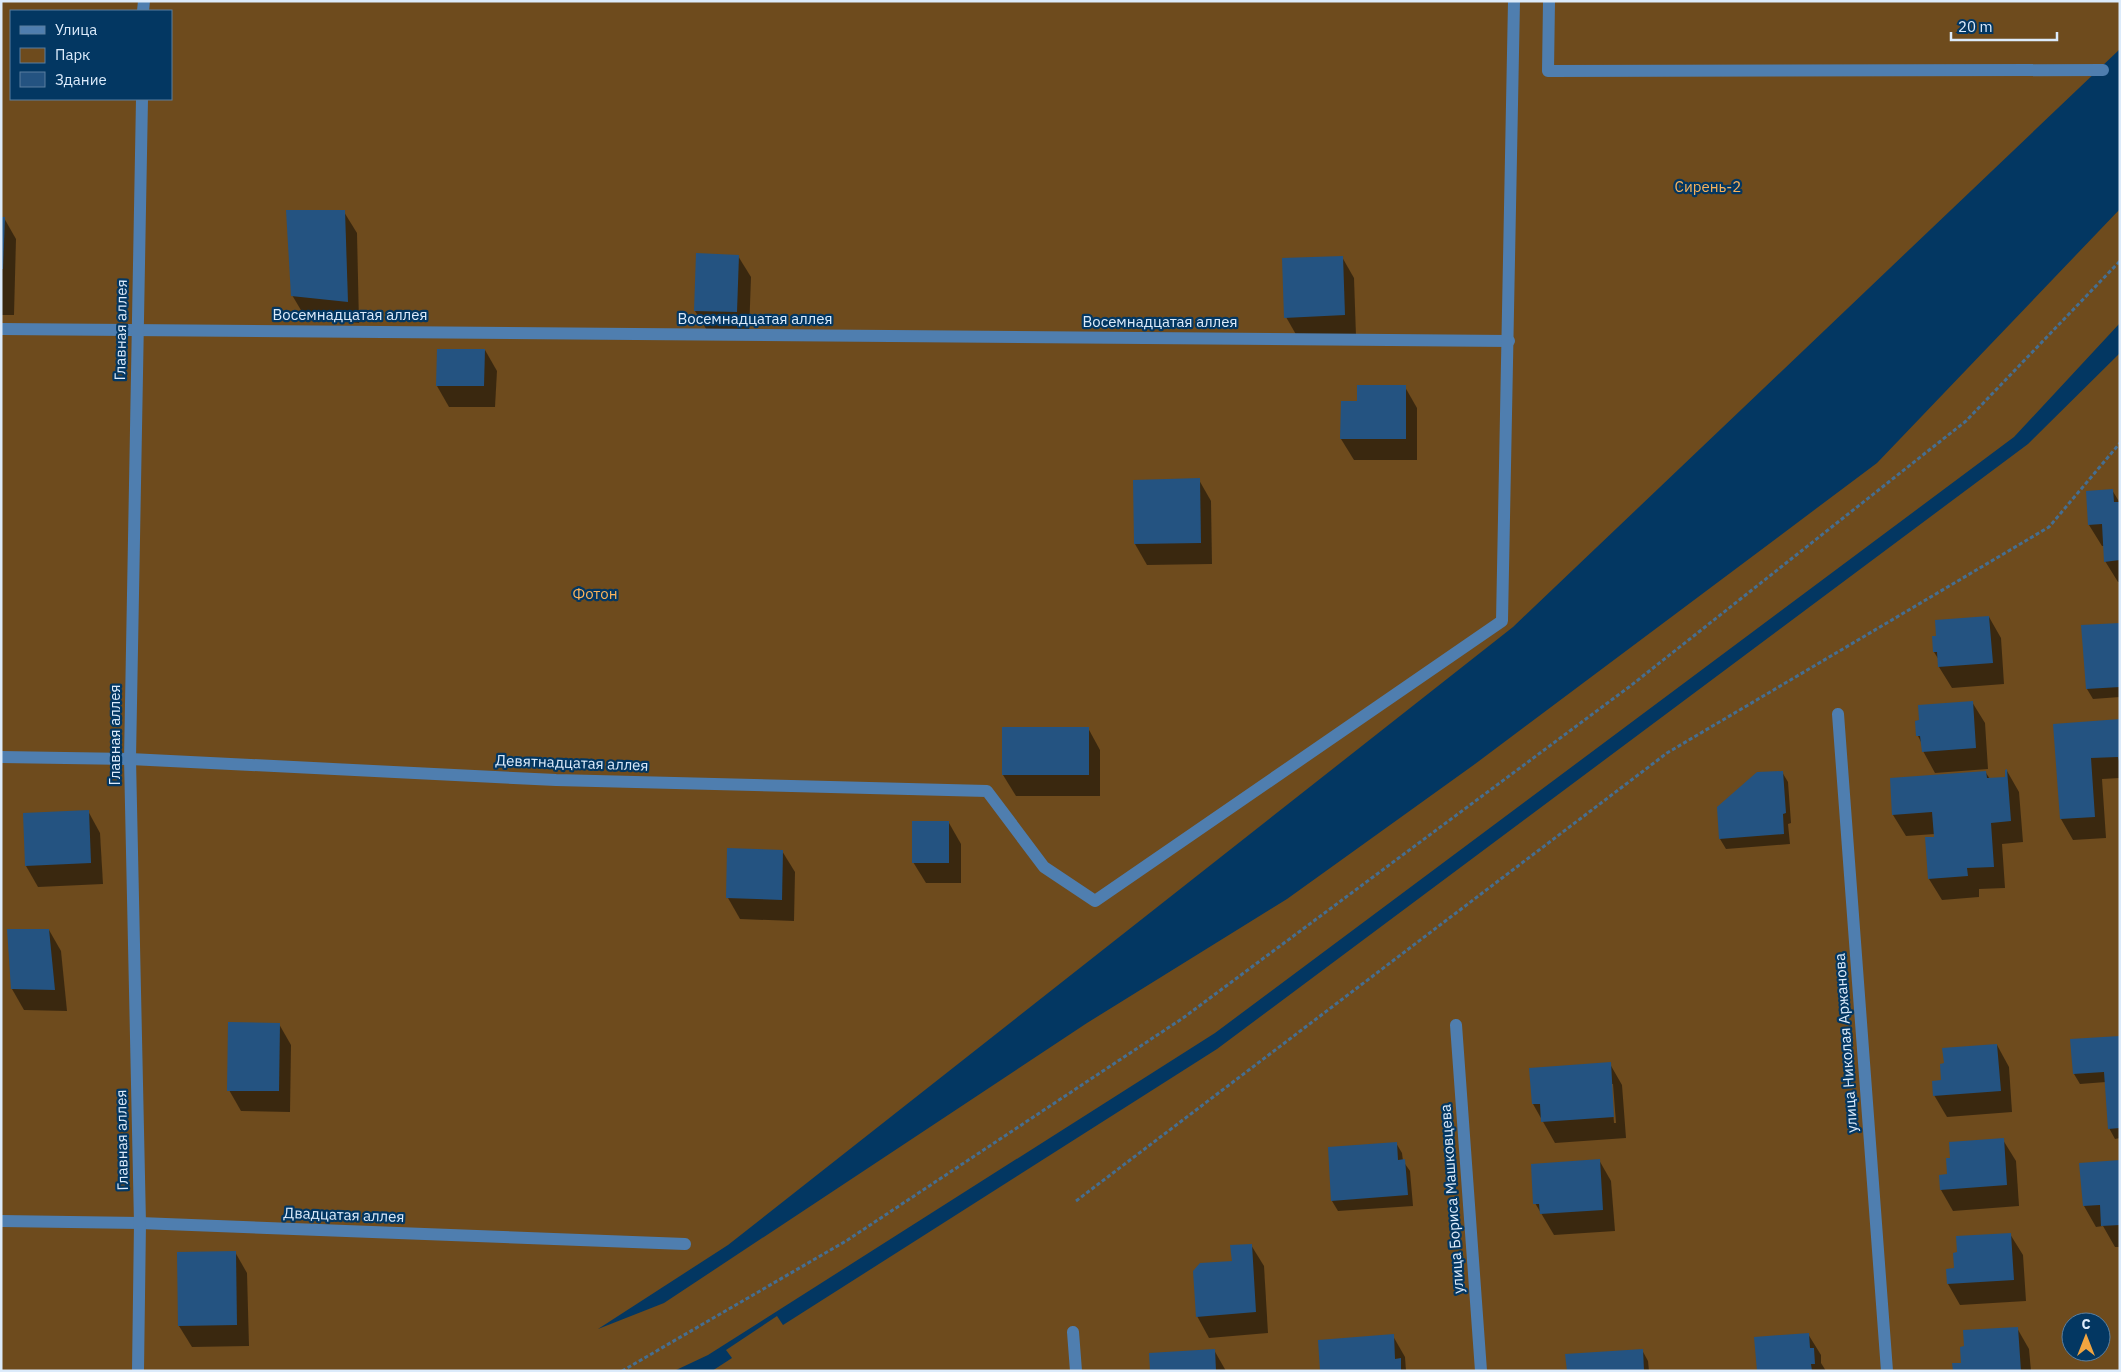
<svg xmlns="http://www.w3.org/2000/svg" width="2121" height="1372" font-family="'IBM Plex Sans',sans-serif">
  <rect width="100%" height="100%" fill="#033762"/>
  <g fill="#6e4b1d" fill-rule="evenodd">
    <path d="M1,1H2120V49L1513,627L728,1245L598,1329L664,1303L1087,1023L1287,899L1475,764L1877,463L2120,209V323L2014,437L1215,1033L708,1355L674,1371H1ZM11,11H171V99H11Z"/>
    <path d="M2120,353V1371H712L732,1358L726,1350L777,1316L783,1325L1217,1049L2028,444ZM2071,1322H2101V1352H2071Z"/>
  </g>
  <g fill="#0007" fill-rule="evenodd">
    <path d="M344,212L357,233L359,323L305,317L292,295Z"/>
    <path d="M1,218H4L16,239L14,315H1Z"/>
    <path d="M738,256L751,277L749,333L708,332L695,311Z"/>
    <path d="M1342,257L1354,278L1356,336L1298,338L1286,317Z"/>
    <path d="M485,350L497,371L495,407H449L437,386Z"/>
    <path d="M1405,387L1417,408V460H1354L1341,439Z"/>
    <path d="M1199,480L1211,501L1212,564L1147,565L1135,544L1134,481Z"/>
    <path d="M2112,490L2120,503V582H2118L2105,561L2104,546H2102L2089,525Z"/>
    <path d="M1989,617L2001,638L2004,684L1952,688L1939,667V660L1934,652Z"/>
    <path d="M2120,624V697L2093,699L2087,689L2083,626Z"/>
    <path d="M1972,702L1985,723L1988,769L1935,773L1923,751L1922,744L1918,736L1917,722Z"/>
    <path d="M2120,720V778L2102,779L2106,838L2073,840L2061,819L2055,725Z"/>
    <path d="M1003,728H1088L1100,750V796H1016L1003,775Z"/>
    <path d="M2007,771L2019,792L2023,842L2002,844L2005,888L1979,889V897L1942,900L1929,879L1935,834L1906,836L1893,815L1891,779L1986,773L1990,779L2006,778Z"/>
    <path d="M1782,772L1788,782L1791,823L1788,824L1790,844L1726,849L1720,839Z"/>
    <path d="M88,811L100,833L103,884L38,887L26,866Z"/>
    <path d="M949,823L961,844V883H926L913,862Z"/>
    <path d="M729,850L782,851L795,872L794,921L740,919L728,898Z"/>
    <path d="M49,930L61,951L67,1011L24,1010L12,989Z"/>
    <path d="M279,1024L291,1045L290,1112L241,1111L229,1090Z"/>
    <path d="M2120,1037V1138L2115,1139L2109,1128L2106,1082L2080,1084L2074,1074Z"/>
    <path d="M1997,1045L2009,1067L2012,1112L1947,1117L1934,1095L1942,1081Z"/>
    <path d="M1610,1064L1622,1085L1626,1138L1555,1143L1533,1104ZM1611,1084H1613L1616,1123H1614Z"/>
    <path d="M2003,1140L2016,1161L2019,1206L1953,1211L1941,1190Z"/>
    <path d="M1396,1143L1402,1153L1403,1161L1410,1171L1413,1206L1338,1211L1332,1201L1329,1148Z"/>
    <path d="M1599,1160L1611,1181L1615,1231L1554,1235L1535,1203Z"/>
    <path d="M2120,1161V1247H2115L2103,1226L2096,1227L2084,1206Z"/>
    <path d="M2010,1234L2023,1255L2026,1301L1960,1305L1948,1284L1947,1270H1956Z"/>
    <path d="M1251,1245L1264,1266L1268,1333L1209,1338L1197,1316L1233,1262Z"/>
    <path d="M235,1252L247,1273L249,1346L192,1347L179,1326Z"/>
    <path d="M2017,1328L2029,1349L2031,1371H1954Z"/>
    <path d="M1808,1334L1821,1355V1363L1826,1371H1758Z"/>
    <path d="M1393,1336L1405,1357L1406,1371H1321Z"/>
    <path d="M1214,1350L1226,1371H1151Z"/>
    <path d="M1642,1350L1648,1361L1649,1371H1568Z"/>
  </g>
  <g fill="#245381">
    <path d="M286,210H345L348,302L291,296Z"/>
    <path d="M1,217H5L3,269H1Z"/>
    <path d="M696,253L739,255L737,312L694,311Z"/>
    <path d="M1343,256L1345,315L1284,318L1282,258Z"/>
    <path d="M437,349H485L484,386H436Z"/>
    <path d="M1357,385H1406V439H1340L1341,401H1357Z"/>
    <path d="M1200,478L1201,543L1134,544L1133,480Z"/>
    <path d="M2113,489L2114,502H2120V560L2104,562L2102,524L2088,525L2086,491Z"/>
    <path d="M1989,616L1993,663L1938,667L1937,652H1933L1932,636H1936L1935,620Z"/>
    <path d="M2120,623V687L2086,689L2081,625Z"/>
    <path d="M1973,701L1976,748L1922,752L1920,736H1916L1915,721L1919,720L1918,705Z"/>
    <path d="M2120,719V765L2118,757L2091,758L2095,817L2060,819L2053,724Z"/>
    <rect x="1002" y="727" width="87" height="48"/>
    <path d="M2007,769L2011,821L1991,823L1994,867L1967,868L1968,876L1928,879L1925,837H1934L1932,812L1892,815L1890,778L1986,771L1987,778L2005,777V770Z"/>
    <path d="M1783,771L1786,813L1783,814L1784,834L1719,839L1717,807L1757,772Z"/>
    <path d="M89,810L91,863L25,866L23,813Z"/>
    <rect x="912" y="821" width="37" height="42"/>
    <path d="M727,848L783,850L782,900L726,898Z"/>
    <path d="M7,929H49L55,990L11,989Z"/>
    <path d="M228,1022L280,1023L279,1091H227Z"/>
    <path d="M2120,1036V1128L2108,1129L2104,1072L2073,1074L2070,1039Z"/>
    <path d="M1997,1044L2001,1091L1933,1096L1932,1081L1941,1080L1940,1064L1944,1063L1942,1048Z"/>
    <path d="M1611,1062L1614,1117L1541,1122L1540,1104H1532L1529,1068Z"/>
    <path d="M2004,1138L2007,1185L1940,1190L1939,1175L1947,1174L1946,1158H1950L1949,1142Z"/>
    <path d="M1397,1142L1398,1160L1405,1159L1408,1195L1331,1201L1328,1147Z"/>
    <path d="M1600,1159L1603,1210L1540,1214L1539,1204H1533L1531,1164Z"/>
    <path d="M2120,1160V1225L2101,1226L2100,1205L2083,1206L2079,1163Z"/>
    <path d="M2011,1233L2014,1280L1947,1284L1946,1269L1954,1268L1953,1253L1957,1252L1956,1236Z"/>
    <path d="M1252,1244L1256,1312L1196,1317L1193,1271L1200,1263L1232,1261L1230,1245Z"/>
    <path d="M236,1251L237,1325L178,1326L177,1252Z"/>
    <path d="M2018,1327L2021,1371H1953L1952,1363H1961L1960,1347L1964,1346L1963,1330Z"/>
    <path d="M1809,1333L1810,1348H1814L1815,1364H1811L1812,1371H1757L1754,1337Z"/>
    <path d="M1394,1334L1395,1359L1401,1358V1371H1320L1318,1340Z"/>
    <path d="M1215,1349L1216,1371H1150L1149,1353Z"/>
    <path d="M1643,1349L1644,1371H1567L1565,1354Z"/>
  </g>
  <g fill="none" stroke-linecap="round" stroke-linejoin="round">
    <g stroke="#456e91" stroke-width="3" stroke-dasharray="4 2.5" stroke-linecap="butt">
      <path d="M1076,1201L1667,753L2049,527L2120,443"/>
      <path d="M622,1371L846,1241L1183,1018L1629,687L1966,421L2120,261"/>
    </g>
    <g stroke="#4f7eaf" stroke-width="12">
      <path d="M1549,1L1548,71L2103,70"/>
      <path d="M1,329L1509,341"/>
      <path d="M1,757L130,759L556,780L987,791L1044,867L1095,901L1502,621L1514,1"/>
      <path d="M1,1221L140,1223L685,1244"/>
    </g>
    <g stroke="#4f7eaf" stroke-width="12">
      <path d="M143,11L144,1"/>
      <path d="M1838,714L1887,1371"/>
      <path d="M1456,1025L1481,1371"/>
      <path d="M1073,1332L1076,1371"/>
      <path d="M138,1371L140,1223L130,759L142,99"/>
    </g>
  </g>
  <g text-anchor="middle" stroke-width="4.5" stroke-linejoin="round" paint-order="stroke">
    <g font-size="15" fill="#f9b35c" stroke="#033762">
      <text x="1708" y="192">Сирень-2</text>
      <text x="595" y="599">Фотон</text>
    </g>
    <g font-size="15" fill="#dcebfb" stroke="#033762">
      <text x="350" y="320">Восемнадцатая аллея</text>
      <text x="755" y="324">Восемнадцатая аллея</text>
      <text x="1160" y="327">Восемнадцатая аллея</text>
      <text transform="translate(121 330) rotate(-89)" y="5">Главная аллея</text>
      <text transform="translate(115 735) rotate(-90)" y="5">Главная аллея</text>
      <text transform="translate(572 763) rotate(2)" y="5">Девятнадцатая аллея</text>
      <text transform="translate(1846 1043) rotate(-94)" y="5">улица Николая Аржанова</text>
      <text transform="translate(122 1140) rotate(-91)" y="5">Главная аллея</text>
      <text transform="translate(1452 1199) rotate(-94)" y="5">улица Бориса Машковцева</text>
      <text transform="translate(344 1215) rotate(2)" y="5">Двадцатая аллея</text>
    </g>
  </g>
  <rect width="2121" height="1372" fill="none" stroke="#dcebfb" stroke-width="5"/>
  <rect x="10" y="10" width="162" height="90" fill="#033762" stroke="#5a7f9f"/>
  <rect x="20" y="26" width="25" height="8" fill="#4f7eaf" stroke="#5a7f9f"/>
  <text x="55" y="35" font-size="15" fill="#dcebfb">Улица</text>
  <rect x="20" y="48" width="25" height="15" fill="#6e4b1d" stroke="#5a7f9f"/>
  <text x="55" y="60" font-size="15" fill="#dcebfb">Парк</text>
  <rect x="20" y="72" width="25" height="15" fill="#245381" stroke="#5a7f9f"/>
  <text x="55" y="85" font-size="15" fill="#dcebfb">Здание</text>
  <g transform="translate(2086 1337)"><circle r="24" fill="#033762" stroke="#5a7f9f"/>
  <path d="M0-4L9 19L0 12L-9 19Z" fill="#f1a540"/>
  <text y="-8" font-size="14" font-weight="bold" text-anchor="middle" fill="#dcebfb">С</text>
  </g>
  <path d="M1951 32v8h106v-8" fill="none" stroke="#dcebfb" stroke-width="2.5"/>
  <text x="1958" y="32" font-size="15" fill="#dcebfb" stroke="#033762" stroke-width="4" paint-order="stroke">20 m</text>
</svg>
